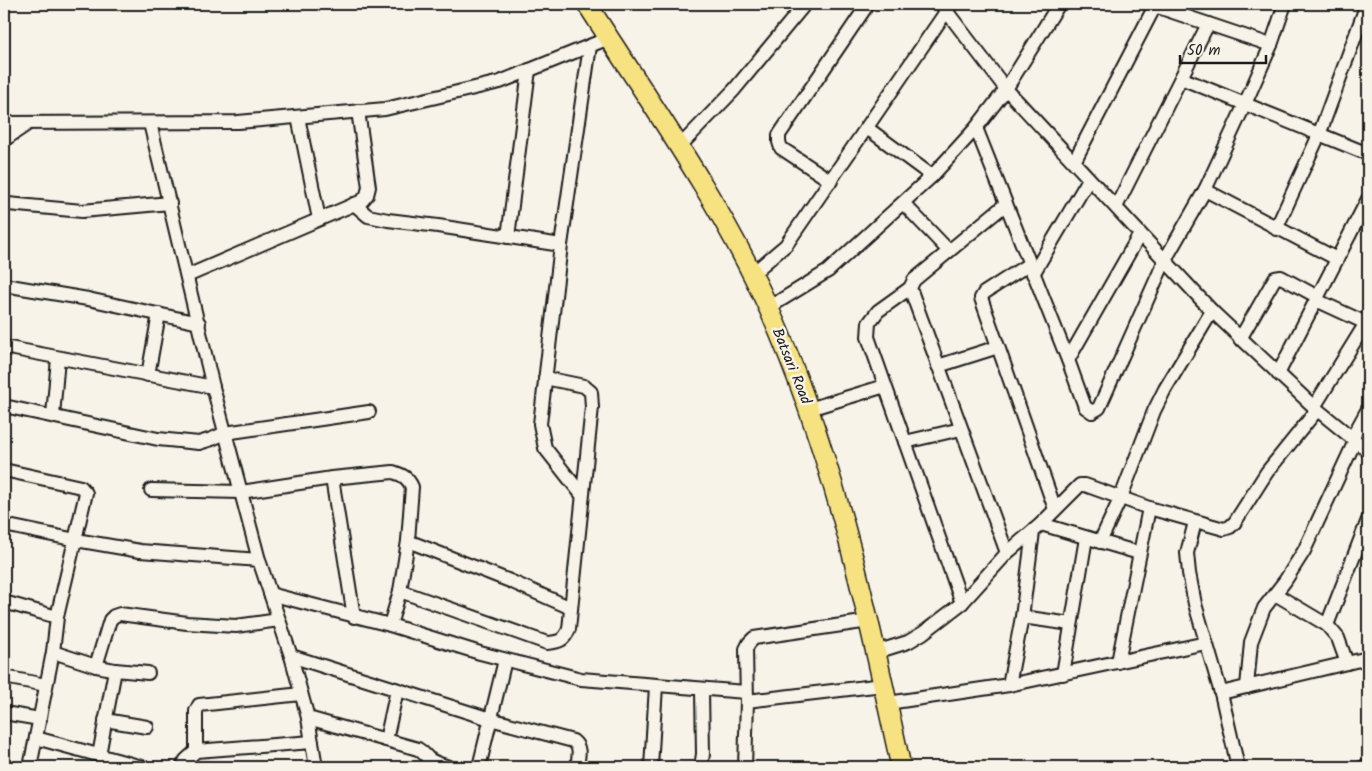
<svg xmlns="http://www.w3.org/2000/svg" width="1372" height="771" font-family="Kalam,sans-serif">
  <rect width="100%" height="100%" fill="#f7f3e8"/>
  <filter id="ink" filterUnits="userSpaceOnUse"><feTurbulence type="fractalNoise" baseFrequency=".02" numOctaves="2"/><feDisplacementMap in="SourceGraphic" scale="10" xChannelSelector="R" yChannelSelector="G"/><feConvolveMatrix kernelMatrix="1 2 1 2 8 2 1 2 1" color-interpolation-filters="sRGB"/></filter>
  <g filter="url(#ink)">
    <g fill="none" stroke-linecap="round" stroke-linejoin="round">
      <defs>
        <g id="street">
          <path d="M941,4L1006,89L1212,311L1314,407L1368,451"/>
          <path d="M1155,6L1271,45"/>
          <path d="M1181,78L1368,154"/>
          <path d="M298,117L319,219"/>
          <path d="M4,123L238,122L385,109L500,82L609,38"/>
          <path d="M150,123L213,387L259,560L291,656L308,718L316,767"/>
          <path d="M867,128L932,176"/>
          <path d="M976,128L1068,360L1085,407L1092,412L1099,408L1165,260L1205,190L1245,104L1271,45L1285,4"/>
          <path d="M4,140L29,123"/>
          <path d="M680,146L734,90L805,4"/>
          <path d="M1074,162L1156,4"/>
          <path d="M831,181L781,148L779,142V135L868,4"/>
          <path d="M1205,190L1337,259"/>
          <path d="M903,203L949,251"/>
          <path d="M8,204L82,211L170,203"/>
          <path d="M354,204L368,216L388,220L438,226L561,245"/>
          <path d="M1006,204L914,280L910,288L1007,553"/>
          <path d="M1116,207L1208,24"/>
          <path d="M1276,229L1319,135L1367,4"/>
          <path d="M508,237L529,70"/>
          <path d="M1029,264L984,293L981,298L1055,509"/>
          <path d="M752,274L786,245L950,6"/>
          <path d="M1033,274L1089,179"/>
          <path d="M187,276L362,201L367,195L369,187L358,111"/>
          <path d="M4,285L88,299L199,323"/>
          <path d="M910,288L878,311L869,323L868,337L962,603"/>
          <path d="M1316,300L1368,324"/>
          <path d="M768,308L828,271L932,176L976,128L1006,89L1059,4"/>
          <path d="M1240,339L1275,278L1281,277L1318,297"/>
          <path d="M4,347L213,387"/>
          <path d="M1068,360L1140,234"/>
          <path d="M938,366L998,347"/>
          <path d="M1278,374L1368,199"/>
          <path d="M148,375L159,314"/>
          <path d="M4,406L158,439L199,443L212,439L225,433L369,412"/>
          <path d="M1314,407L1366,323"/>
          <path d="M809,409L885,386"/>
          <path d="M53,416L58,358"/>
          <path d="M1352,438L1368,409"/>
          <path d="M905,442L961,429"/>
          <path d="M4,470L81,487L86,493L57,617L53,652L30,767"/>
          <path d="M332,478L354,617"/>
          <path d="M151,490L241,492L332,478L393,472C403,475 408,478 412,487L408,541L400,591L390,625"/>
          <path d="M582,495L545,448L540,424L561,245L590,46"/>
          <path d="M1195,522L1187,553L1189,573L1195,604L1221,693L1238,767"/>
          <path d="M1041,524L1139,553"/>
          <path d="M4,525L76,540L140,551L259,560"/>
          <path d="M408,541L510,581L571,608"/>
          <path d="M1100,542L1121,497L1154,411L1165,389L1212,311"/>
          <path d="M400,591L547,643C559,642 564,641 569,629L592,407L591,392L584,386L545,378"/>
          <path d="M270,594L390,625L480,653L581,679L746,692"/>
          <path d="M1275,594L1327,625L1338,638L1347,663"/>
          <path d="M4,602L57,617"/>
          <path d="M1022,617L1071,624"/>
          <path d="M1327,625L1368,520"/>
          <path d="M53,652L96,666L115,670L148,673"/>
          <path d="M876,652L908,642L923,633L962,603L1007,553L1041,524L1080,485H1085L1149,508L1224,529L1230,527L1235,522L1267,472L1317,410"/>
          <path d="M291,656L490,719L573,741C582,748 578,757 577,767"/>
          <path d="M1118,662L1149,508"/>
          <path d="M96,666L110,620L114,616L120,614L187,623L236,626L279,620"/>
          <path d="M1063,674L1086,538"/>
          <path d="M4,677L46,685"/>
          <path d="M1009,685L1022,617L1033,532"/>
          <path d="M1247,687L1251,642L1264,608L1285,581L1304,551L1355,441"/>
          <path d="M1221,693L1368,658"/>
          <path d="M747,701L883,685"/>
          <path d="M888,703L1009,685L1206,643"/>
          <path d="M4,713L40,719"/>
          <path d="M308,718L418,749C423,752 424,754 428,758C434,763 442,765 449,767"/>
          <path d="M105,720L147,727"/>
          <path d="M36,738L142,767"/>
          <path d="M386,740L397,690"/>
          <path d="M196,751V711L199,705L301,694"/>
          <path d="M99,755L115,670"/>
          <path d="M182,767L186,760L196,751L312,742"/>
          <path d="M479,767L505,660"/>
          <path d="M651,767L656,686"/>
          <path d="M701,767L703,754L702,690"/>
          <path d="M745,767L747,701L746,649L749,643L754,638L869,621"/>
          <path d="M1363,767L1368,766"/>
        </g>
        <path id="primary" d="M587,4C651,104 720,201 769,309C834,455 868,612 901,767"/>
      </defs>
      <use href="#street" stroke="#1c1c1c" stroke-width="16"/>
      <use href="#primary" stroke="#1c1c1c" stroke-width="22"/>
      <use href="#street" stroke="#f7f3e8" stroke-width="12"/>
      <use href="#primary" stroke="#f7e281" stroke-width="19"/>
    </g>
  </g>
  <g text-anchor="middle" stroke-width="5" stroke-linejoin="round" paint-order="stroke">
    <g font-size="15" fill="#1c1c1c" stroke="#f7f3e8">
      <text transform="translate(792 366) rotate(68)" y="5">Batsari Road</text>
    </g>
  </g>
  <rect width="1372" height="771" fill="none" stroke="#f7f3e8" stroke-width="20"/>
  <rect x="10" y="10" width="1352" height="751" fill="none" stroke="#1c1c1c" stroke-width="2" filter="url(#ink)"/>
  <path d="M1180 55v8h86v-8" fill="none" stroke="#1c1c1c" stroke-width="2.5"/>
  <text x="1187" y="55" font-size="15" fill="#1c1c1c" stroke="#f7f3e8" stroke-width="4" paint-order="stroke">50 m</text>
</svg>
